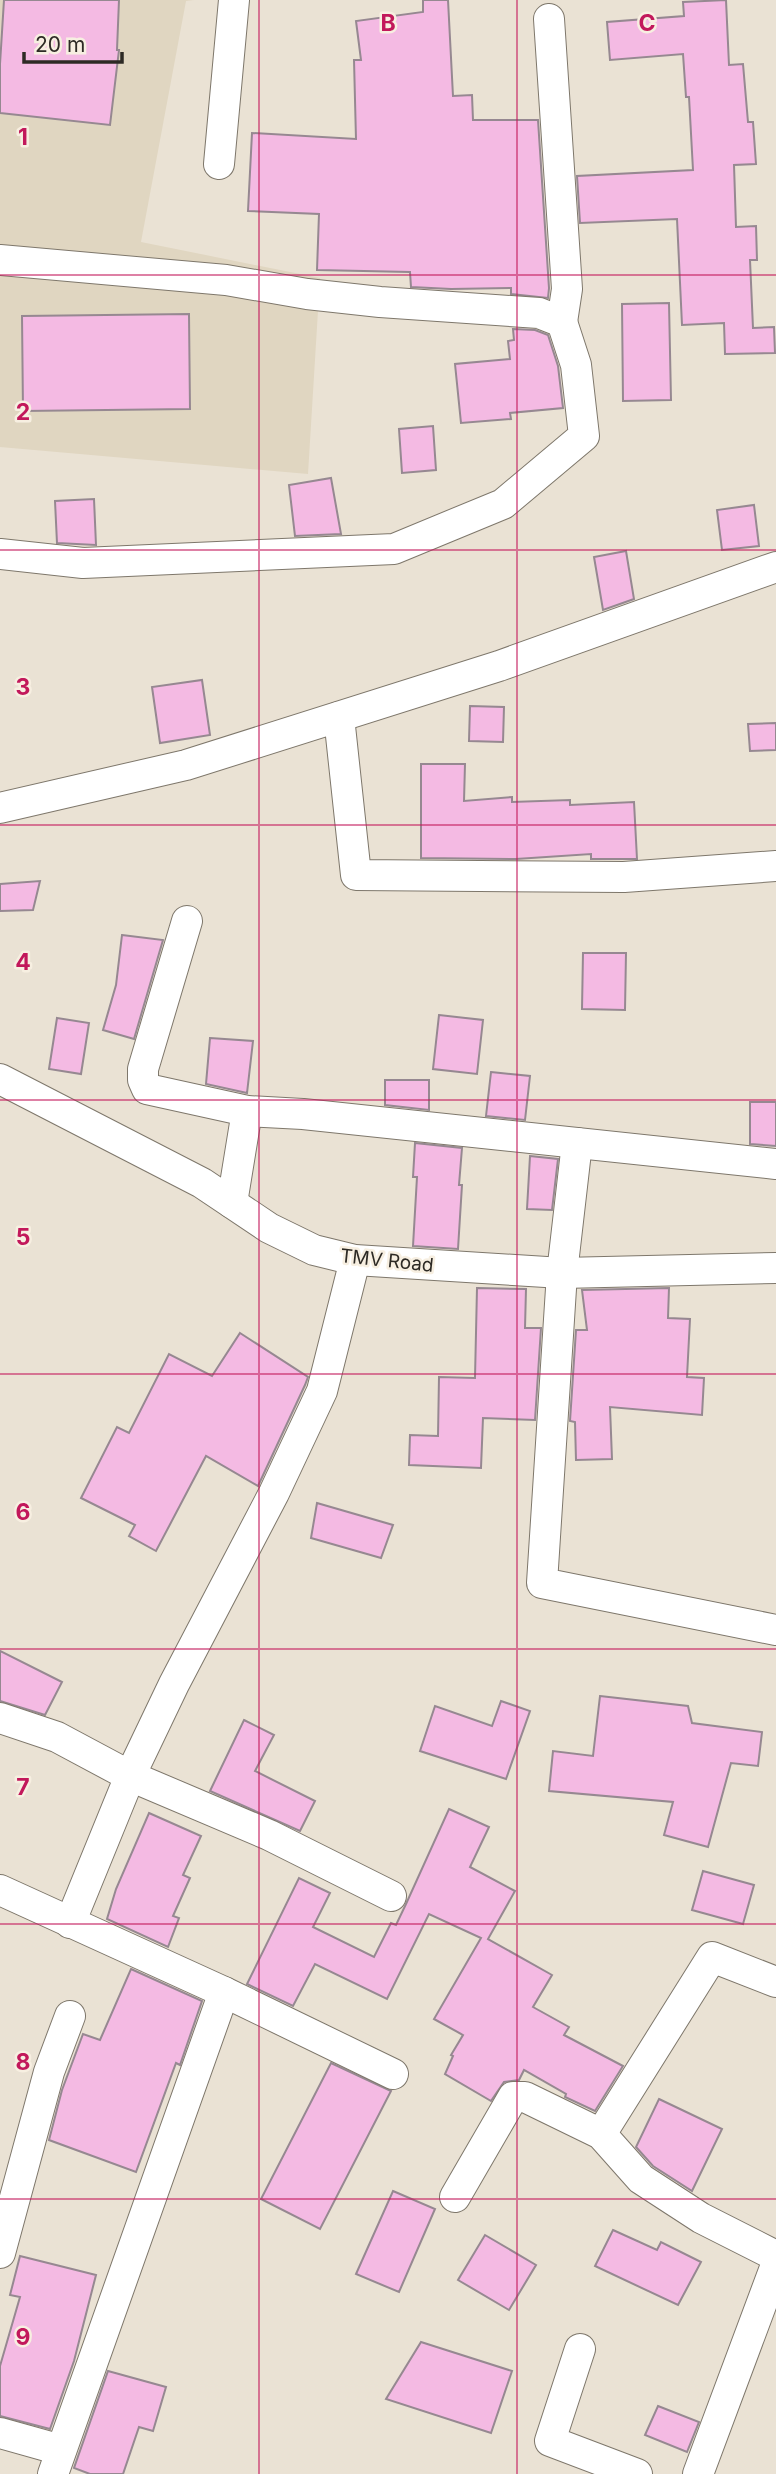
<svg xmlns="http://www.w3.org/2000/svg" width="776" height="2474" font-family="Inter,sans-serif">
  <rect width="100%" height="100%" fill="#eae2d4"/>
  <path fill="#e0d6c1" d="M0,0H194L186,1L141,242L320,278L308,474L0,447Z"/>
  <g fill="#f4bae3" stroke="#968891" stroke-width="2">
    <path d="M4,0H119L117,50H119L110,125L0,113V64Z"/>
    <path d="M423,0H448L453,96L472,95L473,120H538L549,288L548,298L511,294V288L451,289L411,287L410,272L317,270L319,214L248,211L252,133L356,139L354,60H361L356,21L423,12Z"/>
    <path d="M726,0L729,65L743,64L748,122H753L756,164L734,165L736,227L756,226L757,260H750L753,328L774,327L775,353L725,354L724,323L682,325L677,219L580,223L577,176L693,170L689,97H686L683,54L610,60L607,22L684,16L683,2Z"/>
    <path d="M669,303L671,400L623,401L622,304Z"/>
    <path d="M189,314L190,409L23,411L22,316Z"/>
    <path d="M513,329L535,330L548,335L558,366L563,408L510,413L511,419L461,423L455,364L510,359L508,341L514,340Z"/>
    <path d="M433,426L436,470L402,473L399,429Z"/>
    <path d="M331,478L341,534L295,536L289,485Z"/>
    <path d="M94,499L96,545L57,543L55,501Z"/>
    <path d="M754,505L759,546L722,550L717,510Z"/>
    <path d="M626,551L634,599L603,610L594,557Z"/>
    <path d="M202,680L210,735L160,743L152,687Z"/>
    <path d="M470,706L504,707L503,742L469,741Z"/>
    <path d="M776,723V750L750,751L748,724Z"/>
    <path d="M421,764H465L464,801L512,797V802L570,800V805L634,802L637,859H591V854L516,859L421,858Z"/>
    <path d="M40,881L33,910L0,911V884Z"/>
    <path d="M122,935L163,940L134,1039L103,1030L116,985Z"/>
    <path d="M583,953H626L625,1010L582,1009Z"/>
    <path d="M439,1015L483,1020L477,1074L433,1069Z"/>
    <path d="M57,1018L89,1023L81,1074L49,1069Z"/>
    <path d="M210,1038L253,1041L247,1093L206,1084Z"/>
    <path d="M491,1072L530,1076L525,1120L486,1116Z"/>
    <path d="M385,1080H429V1110L385,1105Z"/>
    <path d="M750,1102H776V1146L750,1144Z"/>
    <path d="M415,1143L462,1148L459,1185H462L458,1249L413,1246L417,1177H413Z"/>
    <path d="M530,1156L558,1159L552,1210L527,1209Z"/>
    <path d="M477,1288L526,1289L525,1328H541L535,1420L483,1418L481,1468L409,1465L410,1435L438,1436L439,1377L475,1378Z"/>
    <path d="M669,1288L668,1318L690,1319L687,1377L704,1378L702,1415L610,1407L612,1459L576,1460L575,1422L570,1421L576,1330H587L582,1290Z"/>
    <path d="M240,1333L308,1377L305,1385L258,1486L206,1456L156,1551L129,1536L135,1525L81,1498L117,1427L129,1433L169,1354L212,1376Z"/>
    <path d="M317,1503L393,1525L381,1558L311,1538Z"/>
    <path d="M0,1651L62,1682L45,1715L0,1701Z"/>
    <path d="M600,1696L688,1706L692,1723L762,1732L758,1766L731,1763L708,1847L664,1835L673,1802L549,1791L553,1751L593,1756Z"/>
    <path d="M501,1701L530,1711L506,1779L420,1751L435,1706L492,1726Z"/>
    <path d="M244,1720L274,1735L255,1771L315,1801L300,1831L210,1791Z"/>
    <path d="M449,1809L489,1827L470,1867L515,1891L488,1939L552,1975L533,2007L569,2027L564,2035L623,2066L595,2111L565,2097L566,2094L524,2070L519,2080L504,2082L491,2101L445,2074L453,2056L451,2055L463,2035L434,2019L481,1938L429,1914L387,1999L315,1964L293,2006L247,1984L299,1878L330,1893L313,1927L374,1957L391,1923L396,1925L406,1904Z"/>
    <path d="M149,1813L201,1836L183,1875L190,1878L173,1916L179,1918L168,1947L107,1919L116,1889Z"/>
    <path d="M703,1871L754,1885L743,1924L692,1910Z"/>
    <path d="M131,1969L202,2001L180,2065L176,2063L136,2172L49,2140L62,2090L83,2034L100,2040Z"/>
    <path d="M331,2063L391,2091L320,2229L261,2199Z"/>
    <path d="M659,2099L722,2129L692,2191L653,2166L636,2147Z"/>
    <path d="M393,2191L435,2209L399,2292L356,2274Z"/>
    <path d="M613,2230L657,2250L661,2242L701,2262L678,2305L595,2266Z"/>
    <path d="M485,2235L536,2265L509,2310L458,2280Z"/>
    <path d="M20,2256L96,2275L74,2361L50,2429L0,2416V2366L20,2297L10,2295Z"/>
    <path d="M421,2342L512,2371L491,2433L386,2399Z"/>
    <path d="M108,2371L166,2387L153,2431L139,2427L123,2474H90L74,2468Z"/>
    <path d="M658,2406L699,2422L687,2452L645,2435Z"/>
  </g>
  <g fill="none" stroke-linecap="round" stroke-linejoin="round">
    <defs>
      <g id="minor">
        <path d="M549,19L567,289L562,322"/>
        <path d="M219,164L234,0"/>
        <path d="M0,260L226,280L307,294L380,302L539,313L562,322L576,365L584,436L503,504L394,549L83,563L0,554"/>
        <path d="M339,717L356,875L624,877L776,866"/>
        <path d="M0,808L186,765L499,666L776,567"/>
        <path d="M187,921L143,1069V1080L147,1089L247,1111L303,1114L776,1164"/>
        <path d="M0,1079L202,1183L269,1228L314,1250L355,1260L562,1273L776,1268"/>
        <path d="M577,1143L562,1273L542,1583L776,1630"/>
        <path d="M232,1203L247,1111"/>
        <path d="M355,1260L322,1391L274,1493L174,1684L130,1776L269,1835L391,1896"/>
        <path d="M0,1718L57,1737L130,1776L70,1923"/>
        <path d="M0,1890L224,1992L393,2074"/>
        <path d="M601,2134L712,1957L776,1982"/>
        <path d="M455,2197L513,2097H525L601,2134L641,2179L701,2218L776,2256"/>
        <path d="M0,2253L49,2072L70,2016"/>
        <path d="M580,2349L550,2441L637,2474"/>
        <path d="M0,2433L61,2450"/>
        <path d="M53,2474L224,1992"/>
        <path d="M698,2474L776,2265"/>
      </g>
    </defs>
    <use href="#minor" stroke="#7e776b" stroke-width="32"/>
    <use href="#minor" stroke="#fff" stroke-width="30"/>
  </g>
  <path fill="none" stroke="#c2185b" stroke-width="2" stroke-opacity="0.55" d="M259,0V2474M517,0V2474M0,275H776M0,550H776M0,825H776M0,1100H776M0,1374H776M0,1649H776M0,1924H776M0,2199H776"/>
  <g text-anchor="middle" stroke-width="5" stroke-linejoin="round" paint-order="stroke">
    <g font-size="19" fill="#2d2a25" stroke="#f7efe1">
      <text transform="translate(387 1260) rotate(6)" y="7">TMV Road</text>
    </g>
  </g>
  <g font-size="23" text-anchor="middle" font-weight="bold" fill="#c2185b" stroke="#f7efe1" stroke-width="5" stroke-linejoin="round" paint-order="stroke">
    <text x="388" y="31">B</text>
    <text x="647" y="31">C</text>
    <text x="23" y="145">1</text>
    <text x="23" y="420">2</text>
    <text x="23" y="695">3</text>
    <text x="23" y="970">4</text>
    <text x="23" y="1245">5</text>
    <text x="23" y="1520">6</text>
    <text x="23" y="1795">7</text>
    <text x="23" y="2070">8</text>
    <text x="23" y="2345">9</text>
  </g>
  <path d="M24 52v10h98v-10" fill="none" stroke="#2d2a25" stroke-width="3.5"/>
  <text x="35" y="52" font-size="21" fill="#2d2a25" stroke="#f7efe1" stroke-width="5" paint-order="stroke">20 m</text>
</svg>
